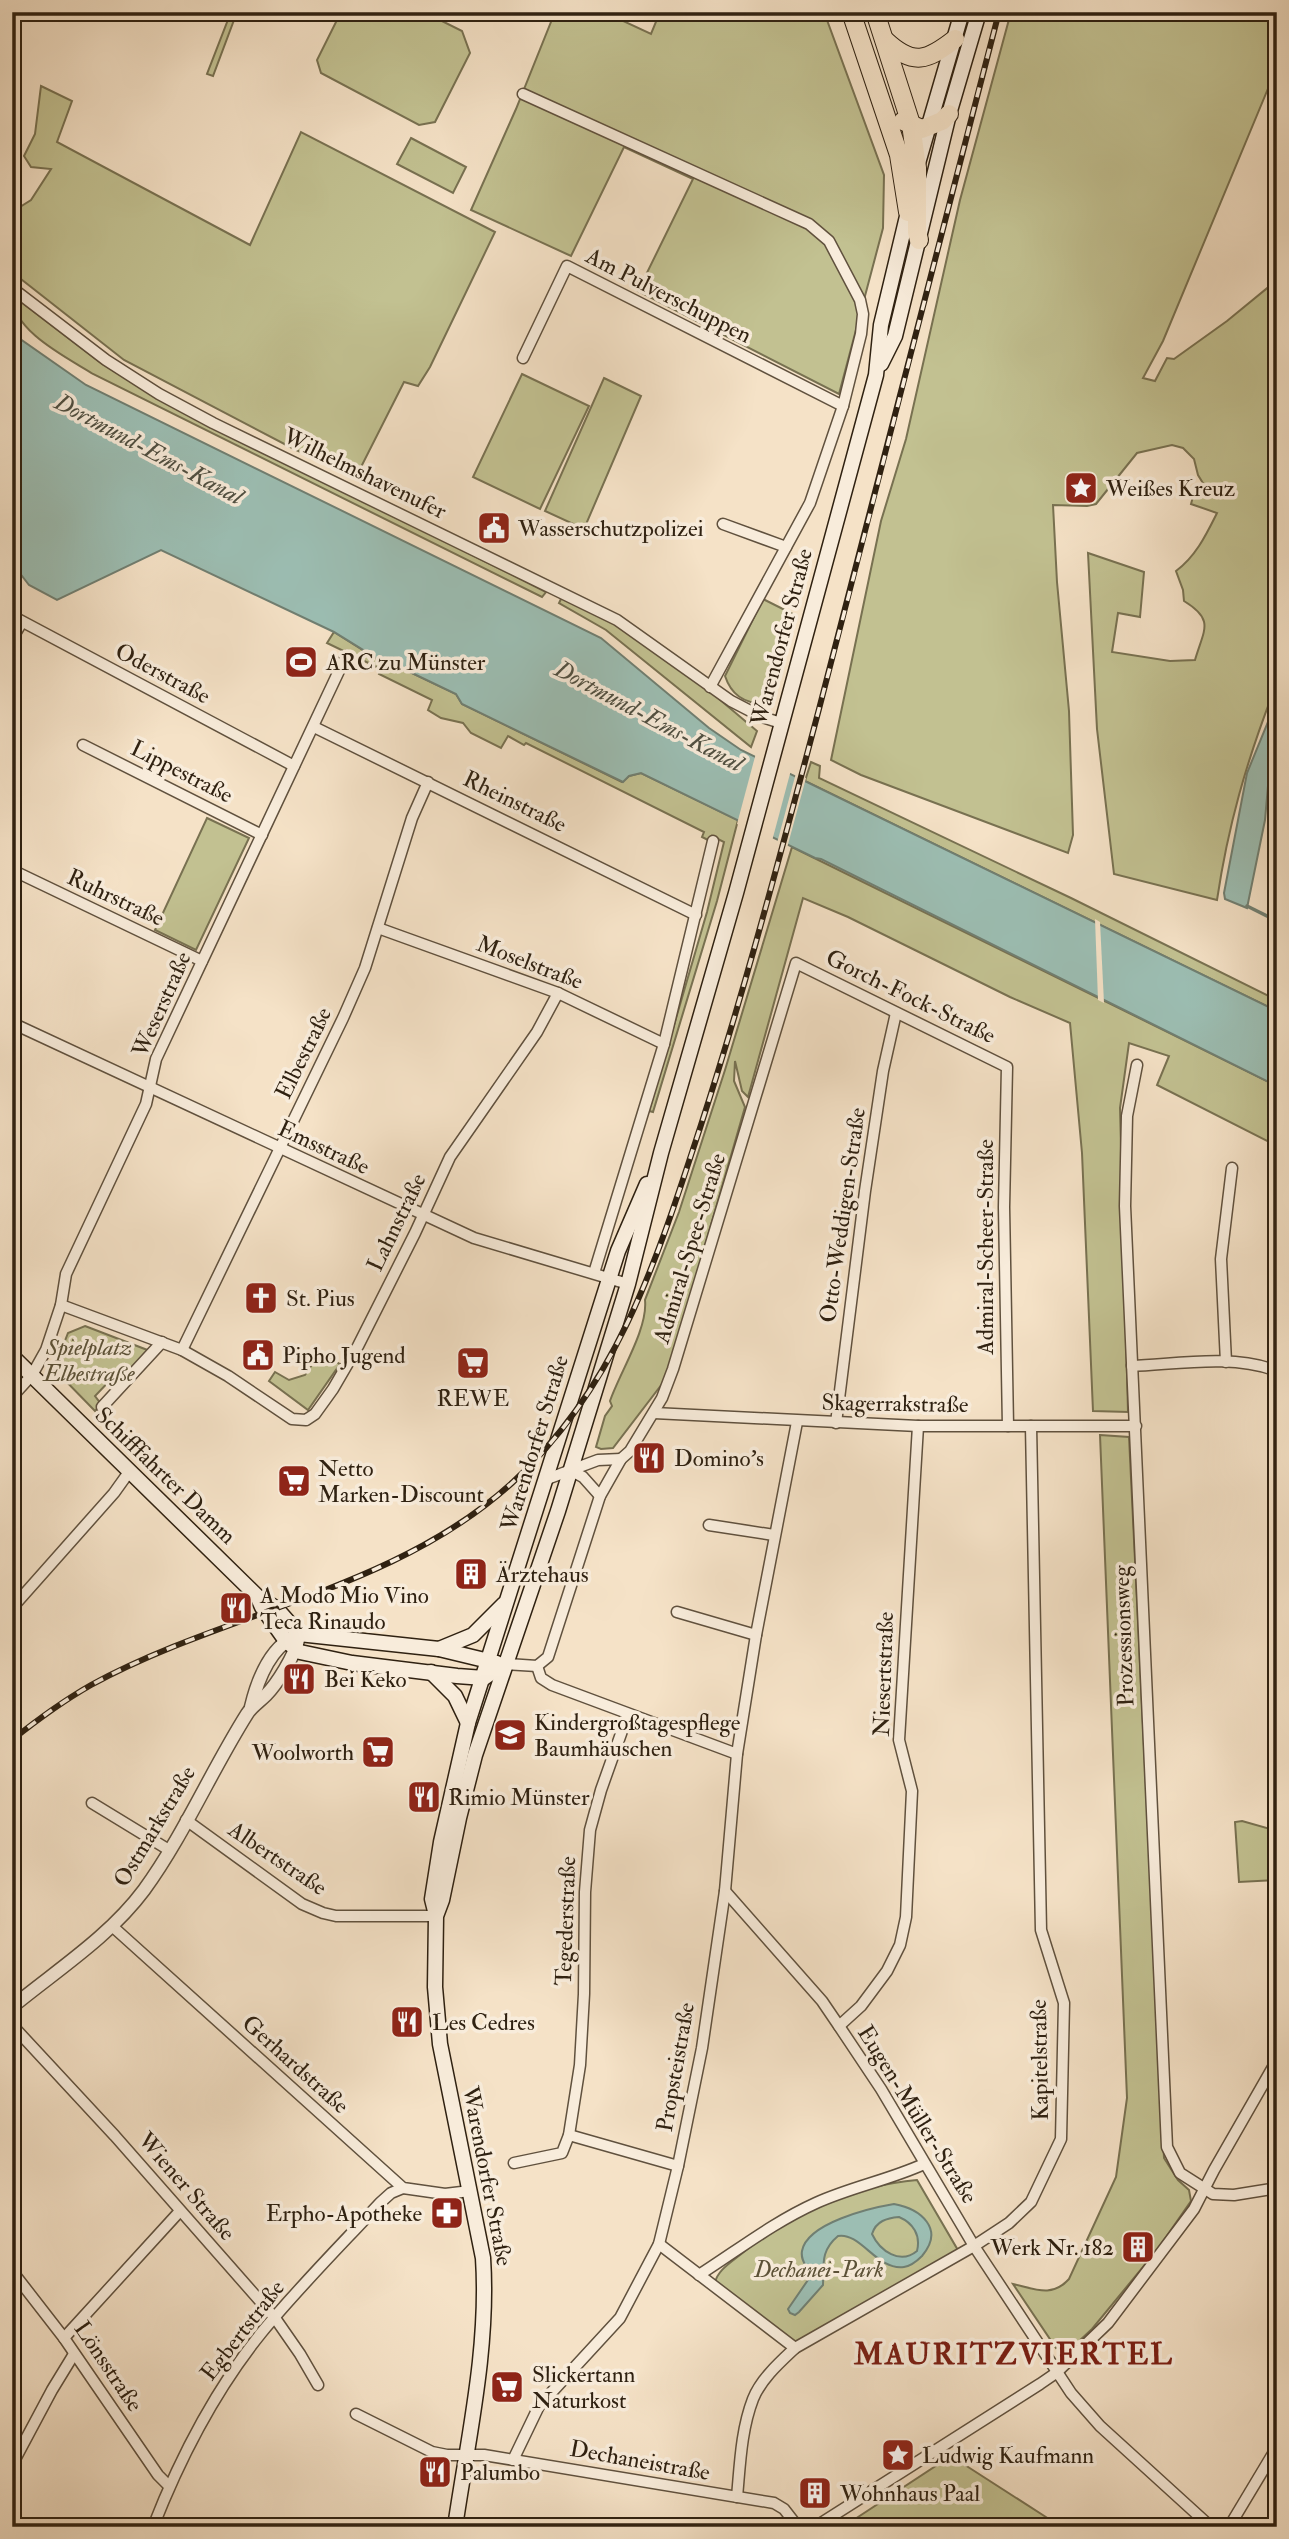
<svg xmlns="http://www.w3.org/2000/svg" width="1289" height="2539" font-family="'IM FELL Double Pica',serif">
  <rect width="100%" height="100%" fill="#f5e2c7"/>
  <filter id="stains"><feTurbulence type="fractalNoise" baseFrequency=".00286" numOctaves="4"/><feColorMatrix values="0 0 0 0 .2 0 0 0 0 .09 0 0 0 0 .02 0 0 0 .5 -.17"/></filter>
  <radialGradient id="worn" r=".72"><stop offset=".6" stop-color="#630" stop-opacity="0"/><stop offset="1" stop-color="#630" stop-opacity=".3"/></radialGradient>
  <g fill="#c2c191" stroke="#787151" stroke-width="2">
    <path d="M231,12H237L213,76L207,74Z"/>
    <path d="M341,12H424L462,31L470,53L435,122L419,125L321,73L317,60Z"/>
    <path d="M555,12H604L651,34L660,12H824L884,175L883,228L839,394L638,291L693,179L624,147L571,256L471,210L516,109Z"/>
    <path d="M1011,12H1277V67L1163,341L1143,378L1155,381L1167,358L1174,359L1227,321L1277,280V691L1273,693C1246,763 1228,826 1217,900L1114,874L1097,729L1088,553L1144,572L1140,617L1118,613L1112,652L1170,661L1195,660C1204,629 1215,620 1184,601L1183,590L1176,571C1196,556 1206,535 1217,513L1191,504L1194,493L1206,488L1198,475L1194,459L1183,448L1172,445L1137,453L1096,504L1087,506L1053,505L1057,582L1069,711L1073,835L1068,853L861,775L831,760L881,521L906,439L960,200Z"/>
    <path d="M41,86L72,101L57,142L250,245L301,132L495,232L430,367L418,386L404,382L356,477L294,449L124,360L12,272V212L31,200L51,169L31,167L24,156L35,134Z"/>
    <path d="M411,138L466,167L453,193L397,164Z"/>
    <path d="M12,295L101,363L149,393L546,592L542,597L93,374C66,357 12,331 12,295Z"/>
    <path d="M522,374L589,406L540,509L473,477Z"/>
    <path d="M604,378L641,396L584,529L545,511Z"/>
    <path d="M567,598L616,623L693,677L757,731L751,747L606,630L559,603L561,599Z"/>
    <path d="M763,599L793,614L769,703C748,705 732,697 725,676Z"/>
    <path d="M334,632L385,664L389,662L456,694L462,704L622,782L629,776L641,773L738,820L717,901L653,1112L649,1111L707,912L724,842L712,836L710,841L702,837L704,832L526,743L524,745L508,736L501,748L471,733L463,723L441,718L428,710L432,700L379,674L381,669L327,643Z"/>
    <path d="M811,762L820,766L819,778L1071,898L1277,1000V1011L805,781Z"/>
    <path d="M207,818L249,838L196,950L155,930Z"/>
    <path d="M792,847L1277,1086V1146L1157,1085L1169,1056L1129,1043L1120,1108L1128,1412L1093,1411L1082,1153L1070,1023L1010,997L848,917L803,898L748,1097L742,1091L735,1061L734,1081L745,1107L671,1364L662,1384L613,1448L601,1449L596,1447L605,1416L612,1406L610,1401C620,1372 648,1329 645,1300L679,1212L725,1070Z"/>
    <path d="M85,1326L150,1351L121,1381L115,1375L95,1396L101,1404L95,1411L54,1369L68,1333Z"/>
    <path d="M320,1353L340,1364L308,1410L269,1381L275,1372L289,1380L305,1375Z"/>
    <path d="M1100,1435L1129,1437L1164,2158L1178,2180L1189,2190L1191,2201L1157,2250L1092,2329L1077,2343L1056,2348L1013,2284C1035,2289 1052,2298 1069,2279L1116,2177L1127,2098Z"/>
    <path d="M1242,1821L1277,1831V1880L1239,1882L1235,1822Z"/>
    <path d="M917,2180L959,2252L795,2344L715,2283C717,2271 730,2263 740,2255C788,2216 854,2185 917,2180Z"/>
    <path d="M951,2456L1049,2519L1061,2527H860L852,2521Z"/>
  </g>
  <g fill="#9cbeb3" stroke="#707f72" stroke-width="2" fill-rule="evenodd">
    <path d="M12,329L16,336L86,385L601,638L709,728L741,750L1277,1011V1086L821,859L815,858L641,773L629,776L623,782L462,704L456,694L389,662L386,664L334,632L161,550L57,600L29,585L12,563Z"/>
    <path d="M1277,700V749L1268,786L1265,820L1247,908L1225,899L1224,893L1247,773Z"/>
    <path d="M894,2204C921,2209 945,2229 922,2256C917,2261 911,2266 904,2267C877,2271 861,2232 838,2236C820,2251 824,2265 823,2285L799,2312L795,2315L790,2313L788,2309L810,2277C809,2267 800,2262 802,2251C807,2223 870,2208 894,2204ZM899,2217C913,2223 921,2235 917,2251C900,2265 880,2251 872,2234C876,2221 887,2218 899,2217Z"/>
  </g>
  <g fill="#f5e2c7">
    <path d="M756,753L791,770L772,841L737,824Z"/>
    <path d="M796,773L806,778L787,848L777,843Z"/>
    <path d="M1095,919L1100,922L1104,1003L1098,1000Z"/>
  </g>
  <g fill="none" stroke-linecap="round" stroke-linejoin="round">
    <path stroke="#707f72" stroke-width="3.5" d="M1247,906L1277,921"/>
    <defs>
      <g id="minor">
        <path d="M523,94L809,224L829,241L860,300L863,314L861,334L843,406L810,503L710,687"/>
        <path d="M12,288L106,360L159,394L213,423L617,620L731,701L762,717L781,723"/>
        <path d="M523,358L567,266L843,406"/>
        <path d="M723,524L786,547"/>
        <path d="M12,616L294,766"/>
        <path d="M12,639L22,622"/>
        <path d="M314,727L696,915"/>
        <path d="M83,745L262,835"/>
        <path d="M12,870L202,961"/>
        <path d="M378,928L558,993L664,1044"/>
        <path d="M12,1023L474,1238L628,1284"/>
        <path d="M1137,1065L1127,1116L1125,1206L1167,2147L1180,2173L1213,2194L1234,2195L1277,2188"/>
        <path d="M594,1273L664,1044L713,841"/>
        <path d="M61,1305L182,1350L343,1018L365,968L412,818L428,782"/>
        <path d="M182,1350L228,1376L292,1419L306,1420L315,1414L333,1389L358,1346L415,1233L450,1157L537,1032L558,993"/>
        <path d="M1226,1362L1221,1259L1232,1168"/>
        <path d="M1132,1366C1179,1364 1232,1354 1277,1371"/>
        <path d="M12,1397L32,1375L46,1350L61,1305L66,1274L146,1104L156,1059L346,656"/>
        <path d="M102,1407L162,1342"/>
        <path d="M654,1413L918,1426H1136"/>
        <path d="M836,1423L865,1191L883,1071L896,1013"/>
        <path d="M570,1470L583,1477L600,1496"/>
        <path d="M547,1479L598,1460L621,1459"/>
        <path d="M709,1525L774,1535"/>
        <path d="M12,1608L114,1493L129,1472"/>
        <path d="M677,1612L756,1635"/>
        <path d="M506,1664L537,1666L548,1657L600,1496L621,1459L630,1451L662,1398L673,1369L796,963L1007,1067L1004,1207L1008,1426"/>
        <path d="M537,1666L541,1678L552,1685L737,1754"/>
        <path d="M92,1803L169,1850"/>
        <path d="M186,1820L302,1904L323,1913L336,1916H436"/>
        <path d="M725,1891L822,2001L839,2026L881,2089L974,2246L1071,2393L1100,2426L1211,2527"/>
        <path d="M112,1926L403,2188L445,2194L470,2191"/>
        <path d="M12,2025L115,2136L275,2318L300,2354L318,2385"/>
        <path d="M839,2026L861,2006L887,1971L900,1945L906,1917L912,1791L899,1740L918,1426"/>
        <path d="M569,2135L678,2166"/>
        <path d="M514,2163L562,2153L569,2135L580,2065L584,1994L585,1892L590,1830L601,1790L628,1714"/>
        <path d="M659,2244L795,2348"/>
        <path d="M12,2271L64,2338L158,2475L169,2486"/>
        <path d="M699,2275C738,2250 774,2222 816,2203C851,2187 889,2180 924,2164"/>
        <path d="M64,2338L180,2211"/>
        <path d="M356,2414L432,2452L447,2455H484L774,2503L784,2509L798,2527"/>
        <path d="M513,2460L539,2406L620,2318L659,2244L678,2166L702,2048L725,1891L737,1754L756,1635L797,1422"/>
        <path d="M12,2465L52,2390L74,2354"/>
        <path d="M737,2497C740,2465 741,2430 753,2399C761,2379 779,2363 795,2348L974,2246L1009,2223L1031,2202L1061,2139L1064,2003L1041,1930L1031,1426"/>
        <path d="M153,2527C180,2458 215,2390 262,2332C299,2287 341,2245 381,2202L391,2193L403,2188"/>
        <path d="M815,2527L1040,2384L1056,2373L1108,2323L1194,2209L1214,2170L1277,2060"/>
        <path d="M1229,2527L1277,2447"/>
      </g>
      <g id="tertiary">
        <path d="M251,1707C257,1682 269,1650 293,1637"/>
        <path d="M12,2007C57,1970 109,1937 144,1890C184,1835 211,1771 247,1714C252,1706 259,1702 266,1695C277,1684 295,1655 298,1640"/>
      </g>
      <g id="secondary">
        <path d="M918,163L962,12"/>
        <path d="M881,364L895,336L949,114L979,12"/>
        <path d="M12,1356L258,1597L277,1609L299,1634L439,1649L497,1663"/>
        <path d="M258,1598L262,1607L286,1641L300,1652L352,1663L457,1676L484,1678L491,1673"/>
        <path d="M439,1649L473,1635L504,1604"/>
        <path d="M431,1672L455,1696L468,1723"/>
        <path d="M436,1915L432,1899L441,1842L468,1723L618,1251L647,1184"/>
        <path d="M455,2527C468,2438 489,2348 483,2258L440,2044L435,1987L436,1916L442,1900L459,1818L475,1755L558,1511L628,1284L661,1153L736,893L876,375L881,325L910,204"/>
      </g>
      <g id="trunk">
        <path d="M851,12L899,155L908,212"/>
        <path d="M875,12L911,124L917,168V232L919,240"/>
        <path d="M886,41C913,66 927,61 955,39"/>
        <path d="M903,121L922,129L942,121L949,114"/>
      </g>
    </defs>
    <use href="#minor" stroke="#60513e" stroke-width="13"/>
    <use href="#tertiary" stroke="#60513e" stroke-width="15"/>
    <use href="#secondary" stroke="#2f2111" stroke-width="17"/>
    <use href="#trunk" stroke="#2f2111" stroke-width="20"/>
    <use href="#minor" stroke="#f8ecdb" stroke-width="10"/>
    <use href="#tertiary" stroke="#f8ecdb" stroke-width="12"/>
    <use href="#secondary" stroke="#f8ecdb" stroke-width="14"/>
    <use href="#trunk" stroke="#f5e2c7" stroke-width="18"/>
    <defs>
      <path id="rail" d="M12,1740C37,1720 63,1701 91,1685C228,1610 394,1591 513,1482C618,1385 657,1259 700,1128C740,1005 773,882 806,758C872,510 934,261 999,12"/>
    </defs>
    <use href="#rail" stroke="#2f2111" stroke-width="6"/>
    <use href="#rail" stroke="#f8ecdb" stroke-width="3.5" stroke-dasharray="10" stroke-linecap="butt"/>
  </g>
  <defs>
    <symbol id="sight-square" viewBox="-11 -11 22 22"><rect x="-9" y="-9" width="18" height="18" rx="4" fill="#8f2418" stroke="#f8ecdb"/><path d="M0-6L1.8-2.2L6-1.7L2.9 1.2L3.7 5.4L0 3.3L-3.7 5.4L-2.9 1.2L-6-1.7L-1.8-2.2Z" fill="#fff"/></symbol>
    <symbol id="civic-square" viewBox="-11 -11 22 22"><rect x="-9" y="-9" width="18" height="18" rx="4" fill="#8f2418" stroke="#f8ecdb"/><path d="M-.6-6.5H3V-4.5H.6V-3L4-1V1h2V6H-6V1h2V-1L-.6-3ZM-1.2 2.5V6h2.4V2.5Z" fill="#fff"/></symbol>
    <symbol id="stadium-square" viewBox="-11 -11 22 22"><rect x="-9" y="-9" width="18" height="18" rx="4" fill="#8f2418" stroke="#f8ecdb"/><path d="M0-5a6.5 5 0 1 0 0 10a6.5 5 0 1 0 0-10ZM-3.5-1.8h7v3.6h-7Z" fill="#fff"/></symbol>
    <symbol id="church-square" viewBox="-11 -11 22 22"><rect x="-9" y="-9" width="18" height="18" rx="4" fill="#8f2418" stroke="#f8ecdb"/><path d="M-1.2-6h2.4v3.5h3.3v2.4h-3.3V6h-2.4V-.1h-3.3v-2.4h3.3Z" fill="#fff"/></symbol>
    <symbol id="supermarket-square" viewBox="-11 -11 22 22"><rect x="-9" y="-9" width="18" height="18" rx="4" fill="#8f2418" stroke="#f8ecdb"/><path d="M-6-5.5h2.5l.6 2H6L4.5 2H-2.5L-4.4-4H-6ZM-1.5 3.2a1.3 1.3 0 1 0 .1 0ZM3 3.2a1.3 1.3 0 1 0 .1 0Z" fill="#fff"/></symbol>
    <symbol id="restaurant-square" viewBox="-11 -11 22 22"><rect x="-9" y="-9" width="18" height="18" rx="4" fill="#8f2418" stroke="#f8ecdb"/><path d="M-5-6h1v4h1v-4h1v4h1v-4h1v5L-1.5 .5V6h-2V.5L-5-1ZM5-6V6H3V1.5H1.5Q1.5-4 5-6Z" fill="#fff"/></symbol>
    <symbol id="building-square" viewBox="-11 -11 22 22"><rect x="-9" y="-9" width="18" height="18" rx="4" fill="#8f2418" stroke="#f8ecdb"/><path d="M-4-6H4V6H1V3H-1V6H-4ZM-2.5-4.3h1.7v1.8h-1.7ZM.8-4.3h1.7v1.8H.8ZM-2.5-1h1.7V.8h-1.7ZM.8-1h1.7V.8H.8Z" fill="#fff"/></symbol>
    <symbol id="school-square" viewBox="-11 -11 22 22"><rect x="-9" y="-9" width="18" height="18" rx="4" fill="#8f2418" stroke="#f8ecdb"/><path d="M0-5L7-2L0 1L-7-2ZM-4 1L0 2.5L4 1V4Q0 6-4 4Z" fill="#fff"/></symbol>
    <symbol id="pharmacy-square" viewBox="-11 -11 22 22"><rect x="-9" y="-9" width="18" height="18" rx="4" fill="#8f2418" stroke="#f8ecdb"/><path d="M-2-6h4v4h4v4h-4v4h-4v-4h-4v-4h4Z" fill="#fff"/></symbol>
  </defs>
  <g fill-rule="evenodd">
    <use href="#sight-square" x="1062" y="469" width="38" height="38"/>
    <use href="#civic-square" x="475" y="509" width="38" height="38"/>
    <use href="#stadium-square" x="282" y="643" width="38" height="38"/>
    <use href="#church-square" x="242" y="1279" width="38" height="38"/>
    <use href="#civic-square" x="239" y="1336" width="38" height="38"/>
    <use href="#supermarket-square" x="454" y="1344" width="38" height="38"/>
    <use href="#restaurant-square" x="630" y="1439" width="38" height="38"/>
    <use href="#supermarket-square" x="275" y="1462" width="38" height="38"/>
    <use href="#building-square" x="452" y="1555" width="38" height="38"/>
    <use href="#restaurant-square" x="217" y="1589" width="38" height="38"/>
    <use href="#restaurant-square" x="280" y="1660" width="38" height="38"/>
    <use href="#school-square" x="491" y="1716" width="38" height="38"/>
    <use href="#supermarket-square" x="359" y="1733" width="38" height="38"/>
    <use href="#restaurant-square" x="405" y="1778" width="38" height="38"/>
    <use href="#restaurant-square" x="388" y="2003" width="38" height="38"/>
    <use href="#pharmacy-square" x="428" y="2194" width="38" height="38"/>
    <use href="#building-square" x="1119" y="2228" width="38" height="38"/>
    <use href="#supermarket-square" x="488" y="2368" width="38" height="38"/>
    <use href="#sight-square" x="879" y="2436" width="38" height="38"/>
    <use href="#restaurant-square" x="416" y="2453" width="38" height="38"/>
    <use href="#building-square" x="796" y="2474" width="38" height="38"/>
  </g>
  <g text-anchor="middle" stroke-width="7" stroke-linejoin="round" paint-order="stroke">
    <g font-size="23" fill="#2f2111" stroke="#f8ecdb">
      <text transform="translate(669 295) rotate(27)" y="8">Am Pulverschuppen</text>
      <text transform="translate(365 473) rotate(26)" y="8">Wilhelmshavenufer</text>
      <text transform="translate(781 637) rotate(-75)" y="8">Warendorfer Straße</text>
      <text transform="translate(163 673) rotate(28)" y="8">Oderstraße</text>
      <text transform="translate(182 771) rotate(27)" y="8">Lippestraße</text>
      <text transform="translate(515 801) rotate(26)" y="8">Rheinstraße</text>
      <text transform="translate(116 897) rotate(25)" y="8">Ruhrstraße</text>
      <text transform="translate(530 962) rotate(21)" y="8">Moselstraße</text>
      <text transform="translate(911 996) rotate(26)" y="8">Gorch-Fock-Straße</text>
      <text transform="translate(161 1004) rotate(-66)" y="8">Weserstraße</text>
      <text transform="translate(303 1053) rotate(-64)" y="8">Elbestraße</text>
      <text transform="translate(324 1147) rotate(25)" y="8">Emsstraße</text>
      <text transform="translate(842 1215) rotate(-82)" y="8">Otto-Weddigen-Straße</text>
      <text transform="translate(396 1222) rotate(-64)" y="8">Lahnstraße</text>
      <text transform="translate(985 1247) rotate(-90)" y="8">Admiral-Scheer-Straße</text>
      <text transform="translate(689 1248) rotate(-73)" y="8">Admiral-Spee-Straße</text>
      <text transform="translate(895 1403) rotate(1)" y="8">Skagerrakstraße</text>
      <text transform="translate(534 1443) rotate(-73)" y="8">Warendorfer Straße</text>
      <text transform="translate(166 1475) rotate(44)" y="8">Schifffahrter Damm</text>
      <text transform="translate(1123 1636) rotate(-92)" y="8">Prozessionsweg</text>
      <text transform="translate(883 1674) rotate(-88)" y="8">Niesertstraße</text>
      <text transform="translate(154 1826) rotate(-59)" y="8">Ostmarkstraße</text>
      <text transform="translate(278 1858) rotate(34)" y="8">Albertstraße</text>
      <text transform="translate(565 1921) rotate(-88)" y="8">Tegederstraße</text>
      <text transform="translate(1039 2060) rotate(-91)" y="8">Kapitelstraße</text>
      <text transform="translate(296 2064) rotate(42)" y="8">Gerhardstraße</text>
      <text transform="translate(675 2067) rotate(-80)" y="8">Propsteistraße</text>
      <text transform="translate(918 2114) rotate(58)" y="8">Eugen-Müller-Straße</text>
      <text transform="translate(488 2176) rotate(79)" y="8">Warendorfer Straße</text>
      <text transform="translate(187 2186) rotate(49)" y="8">Wiener Straße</text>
      <text transform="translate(242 2330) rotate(-52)" y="8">Egbertstraße</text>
      <text transform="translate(109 2366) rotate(56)" y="8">Lönsstraße</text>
      <text transform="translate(640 2460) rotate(10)" y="8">Dechaneistraße</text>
    </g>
    <g font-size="23" fill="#2f2111" stroke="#f8ecdb" text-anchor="start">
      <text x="1106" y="496">Weißes Kreuz</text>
      <text x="518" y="536">Wasserschutzpolizei</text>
      <text x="326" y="670">ARC zu Münster</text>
      <text x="286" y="1306">St. Pius</text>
      <text x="282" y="1363">Pipho Jugend</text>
      <text x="473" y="1406" text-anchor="middle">REWE</text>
      <text x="674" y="1466">Domino's</text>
      <text x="318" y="1476">Netto<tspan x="318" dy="26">Marken-Discount</tspan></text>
      <text x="496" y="1582">Ärztehaus</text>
      <text x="260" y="1603">A Modo Mio Vino<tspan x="260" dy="26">Teca Rinaudo</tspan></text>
      <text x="324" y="1687">Bei Keko</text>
      <text x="534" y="1730">Kindergroßtagespflege<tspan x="534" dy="26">Baumhäuschen</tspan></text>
      <text x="354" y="1760" text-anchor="end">Woolworth</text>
      <text x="448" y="1805">Rimio Münster</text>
      <text x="432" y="2030">Les Cedres</text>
      <text x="422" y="2221" text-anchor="end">Erpho-Apotheke</text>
      <text x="1114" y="2255" text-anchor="end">Werk Nr. 182</text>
      <text x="532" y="2382">Slickertann<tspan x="532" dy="26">Naturkost</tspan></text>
      <text x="922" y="2463">Ludwig Kaufmann</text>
      <text x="460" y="2480">Palumbo</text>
      <text x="840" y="2501">Wohnhaus Paal</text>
    </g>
    <g font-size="23" font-style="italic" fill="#5b5137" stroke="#f8ecdb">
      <text x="89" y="1355">Spielplatz<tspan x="89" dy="26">Elbestraße</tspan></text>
      <text x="819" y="2277">Dechanei-Park</text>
    </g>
    <g font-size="24" font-style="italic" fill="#505042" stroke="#f8ecdb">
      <text transform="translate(149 449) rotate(28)" y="8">Dortmund-Ems-Kanal</text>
      <text transform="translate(649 716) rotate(28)" y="8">Dortmund-Ems-Kanal</text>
    </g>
    <g font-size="30" font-weight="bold" letter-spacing="2" fill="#7a1f14" stroke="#f8ecdb">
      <text x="1014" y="2364">MAURITZVIERTEL</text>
    </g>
  </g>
  <rect width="1289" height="2539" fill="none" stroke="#f5e2c7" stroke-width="42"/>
  <rect x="14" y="14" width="1261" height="2511" fill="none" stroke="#2f2111" stroke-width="3.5"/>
  <rect x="21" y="21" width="1247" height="2497" fill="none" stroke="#2f2111" stroke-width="2"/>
  <rect width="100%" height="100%" filter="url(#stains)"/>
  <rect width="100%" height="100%" fill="url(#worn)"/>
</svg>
